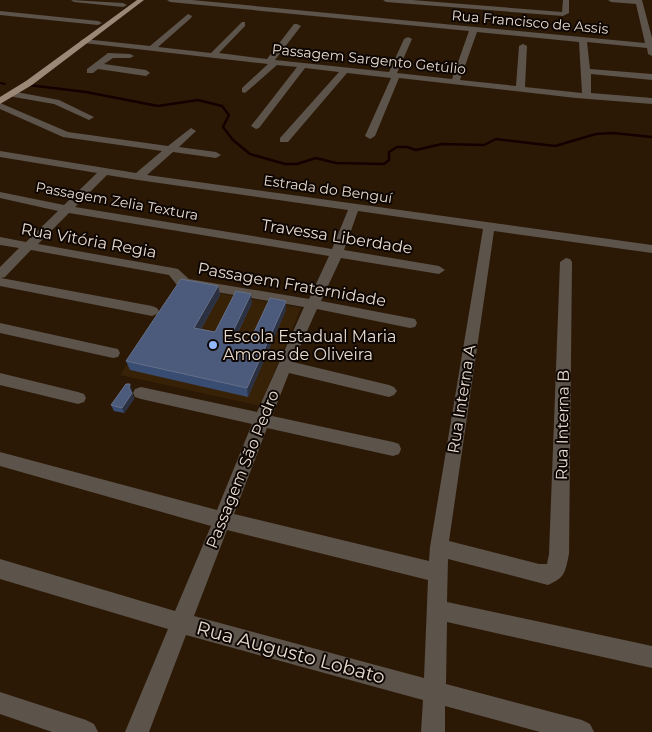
<svg xmlns="http://www.w3.org/2000/svg" width="652" height="732" font-family="Montserrat,sans-serif">
  <rect width="100%" height="100%" fill="#2b1906"/>
  <path fill="#372107" d="M178,286L301,308L260,406L120,375Z"/>
  <g fill="none" stroke-linecap="round" stroke-linejoin="round">
    <g stroke="#150000" stroke-width="2">
      <path d="M0,83L5,84"/>
      <path d="M28,85L36,86"/>
    </g>
    <path stroke="#150000" stroke-width="2.5" d="M28,85L86,92L158,106L198,100L222,106L229,115L223,127L233,140L250,154L285,164H297L316,158L336,163L384,164L389,160V152L397,147H407L416,150L442,144L484,145L496,139L555,146L596,134L613,133L652,137"/>
    <g fill="#5c534a" fill-rule="evenodd">
      <path d="M71,0L123,3L127,5L123,7L74,2Z"/>
      <path d="M167,0H192L645,43L636,4L611,2L608,0H642L652,38V56L648,54L647,48L587,42L590,69L652,74V80L591,74V93L652,98V104L576,98L399,78L375,136L370,139L365,136L391,78L347,73L288,142H280V138L339,72L305,68L259,128L256,129L251,126L297,67L277,65L245,93L242,92V88L268,64L84,43L80,41L84,39L150,46L188,14L192,16L191,18L158,47L211,53L242,22H245V26L219,53L267,59L294,24H297L301,26L275,60L389,72L404,39L408,37L412,39L397,73L452,79L469,31L170,2ZM477,32L579,42L582,93L525,87L527,46L523,44L519,46L516,86L460,80Z"/>
      <path d="M383,0H412L562,12L563,0H569V13L563,16L386,2Z"/>
      <path d="M0,11L98,21L102,23L98,25L0,15Z"/>
      <path d="M108,53L130,54L134,56L130,58H113L104,64L146,70L150,73L146,76L98,69L93,73H87V69Z"/>
      <path d="M11,91L59,100L94,117L89,120L54,104L8,96L7,94Z"/>
      <path d="M0,103L68,132L168,146L191,128L196,131L179,147L216,152L221,155L216,158L173,152L147,175L652,245V253L494,231L449,541L539,564H547L549,554L560,262L566,258L570,259L572,262L569,554C565,572 566,577 548,585L448,559L447,602L652,646V668L447,622L446,684L582,720L590,724L594,732H540L445,706V732H421L423,700L186,635L149,732H125L168,629L0,579V559L175,611L211,526L0,466V452L217,510L252,424L141,399L135,397L133,393L135,389L141,387L257,412L304,307L187,287L176,284L169,275L31,250L5,277L1,278L152,306L157,308L159,311L157,314L152,316L0,286V267L19,248L0,245V237L26,242L58,211L0,198V192L64,205L97,173L0,157V151L136,173L162,151L63,137L0,109ZM107,175L138,180L348,210L332,249L75,207ZM358,211L483,229L430,547L429,561L234,514L267,428L393,456L399,454L401,449L399,444L393,442L272,416L289,373L389,397L394,395L397,391L394,387L389,385L293,362L317,309L410,328L415,327L417,323L415,319L410,318L321,301L341,258L439,274L445,270L439,266L344,250ZM69,213L329,256L309,299L189,279L178,269L173,268L38,244ZM227,530L428,580L424,678L194,616Z"/>
      <path d="M0,323L113,348L118,349L120,353L118,357L113,358L0,333Z"/>
      <path d="M0,373L78,392L84,394L86,398L84,402L78,404L0,385Z"/>
      <path d="M0,692L86,720L94,724L98,732H52L0,714Z"/>
    </g>
    <path fill="#9b8876" fill-rule="evenodd" d="M137,0H144L32,85L0,104V97L26,81Z"/>
  </g>
  <g fill="#394c71">
    <path d="M218,286L220,295L201,329L215,332L252,303L234,341L249,343L286,301V310L248,397L130,370L126,361Z"/>
    <path d="M132,390V392L134,399L124,413L114,411L111,405Z"/>
  </g>
  <g fill="#2c3142">
    <path d="M218,286L220,295L196,337L194,328Z"/>
    <path d="M251,294L252,303L230,348L229,340Z"/>
    <path d="M286,301V310L248,397L247,388Z"/>
    <path d="M130,384L132,390L131,394L129,388Z"/>
    <path d="M132,393L134,399L124,413L122,408Z"/>
  </g>
  <g fill="#4c5b7b" stroke="#646f89">
    <path d="M181,279L218,286L194,328L215,332L236,291L251,294L229,340L249,343L270,298L286,301L247,388L126,361Z"/>
    <path d="M126,384H130L129,388L132,393L122,408L111,405Z"/>
  </g>
  <circle fill="#92b7fd" stroke="#0d0602" stroke-width="2" cx="213" cy="345" r="5"/>
  <g text-anchor="middle" stroke-width="4" stroke-linejoin="round" paint-order="stroke">
    <g font-size="14" fill="#e8dbd0" stroke="#0d0602">
      <text transform="translate(530 22) rotate(5)" y="5">Rua Francisco de Assis</text>
      <text transform="translate(369 59) rotate(6)" y="5">Passagem Sargento Getúlio</text>
      <text transform="translate(328 189) rotate(8)" y="5">Estrada do Benguí</text>
      <text transform="translate(117 201) rotate(10)" y="5">Passagem Zelia Textura</text>
    </g>
    <g font-size="16" fill="#e8dbd0" stroke="#0d0602">
      <text transform="translate(337 236) rotate(9)" y="6">Travessa Liberdade</text>
      <text transform="translate(89 240) rotate(10)" y="6">Rua Vitória Regia</text>
      <text transform="translate(292 284) rotate(10)" y="6">Passagem Fraternidade</text>
      <text transform="translate(461 399) rotate(-81)" y="6">Rua Interna A</text>
      <text transform="translate(562 425) rotate(-89)" y="6">Rua Interna B</text>
      <text transform="translate(242 469) rotate(-68)" y="6">Passagem São Pedro</text>
    </g>
    <g font-size="16" fill="#e8dbd0" stroke="#0d0602" text-anchor="start">
      <text x="223" y="342">Escola Estadual Maria<tspan x="223" dy="18">Amoras de Oliveira</tspan></text>
    </g>
    <g font-size="19" fill="#e8dbd0" stroke="#0d0602">
      <text transform="translate(291 652) rotate(15)" y="7">Rua Augusto Lobato</text>
    </g>
  </g>
</svg>
